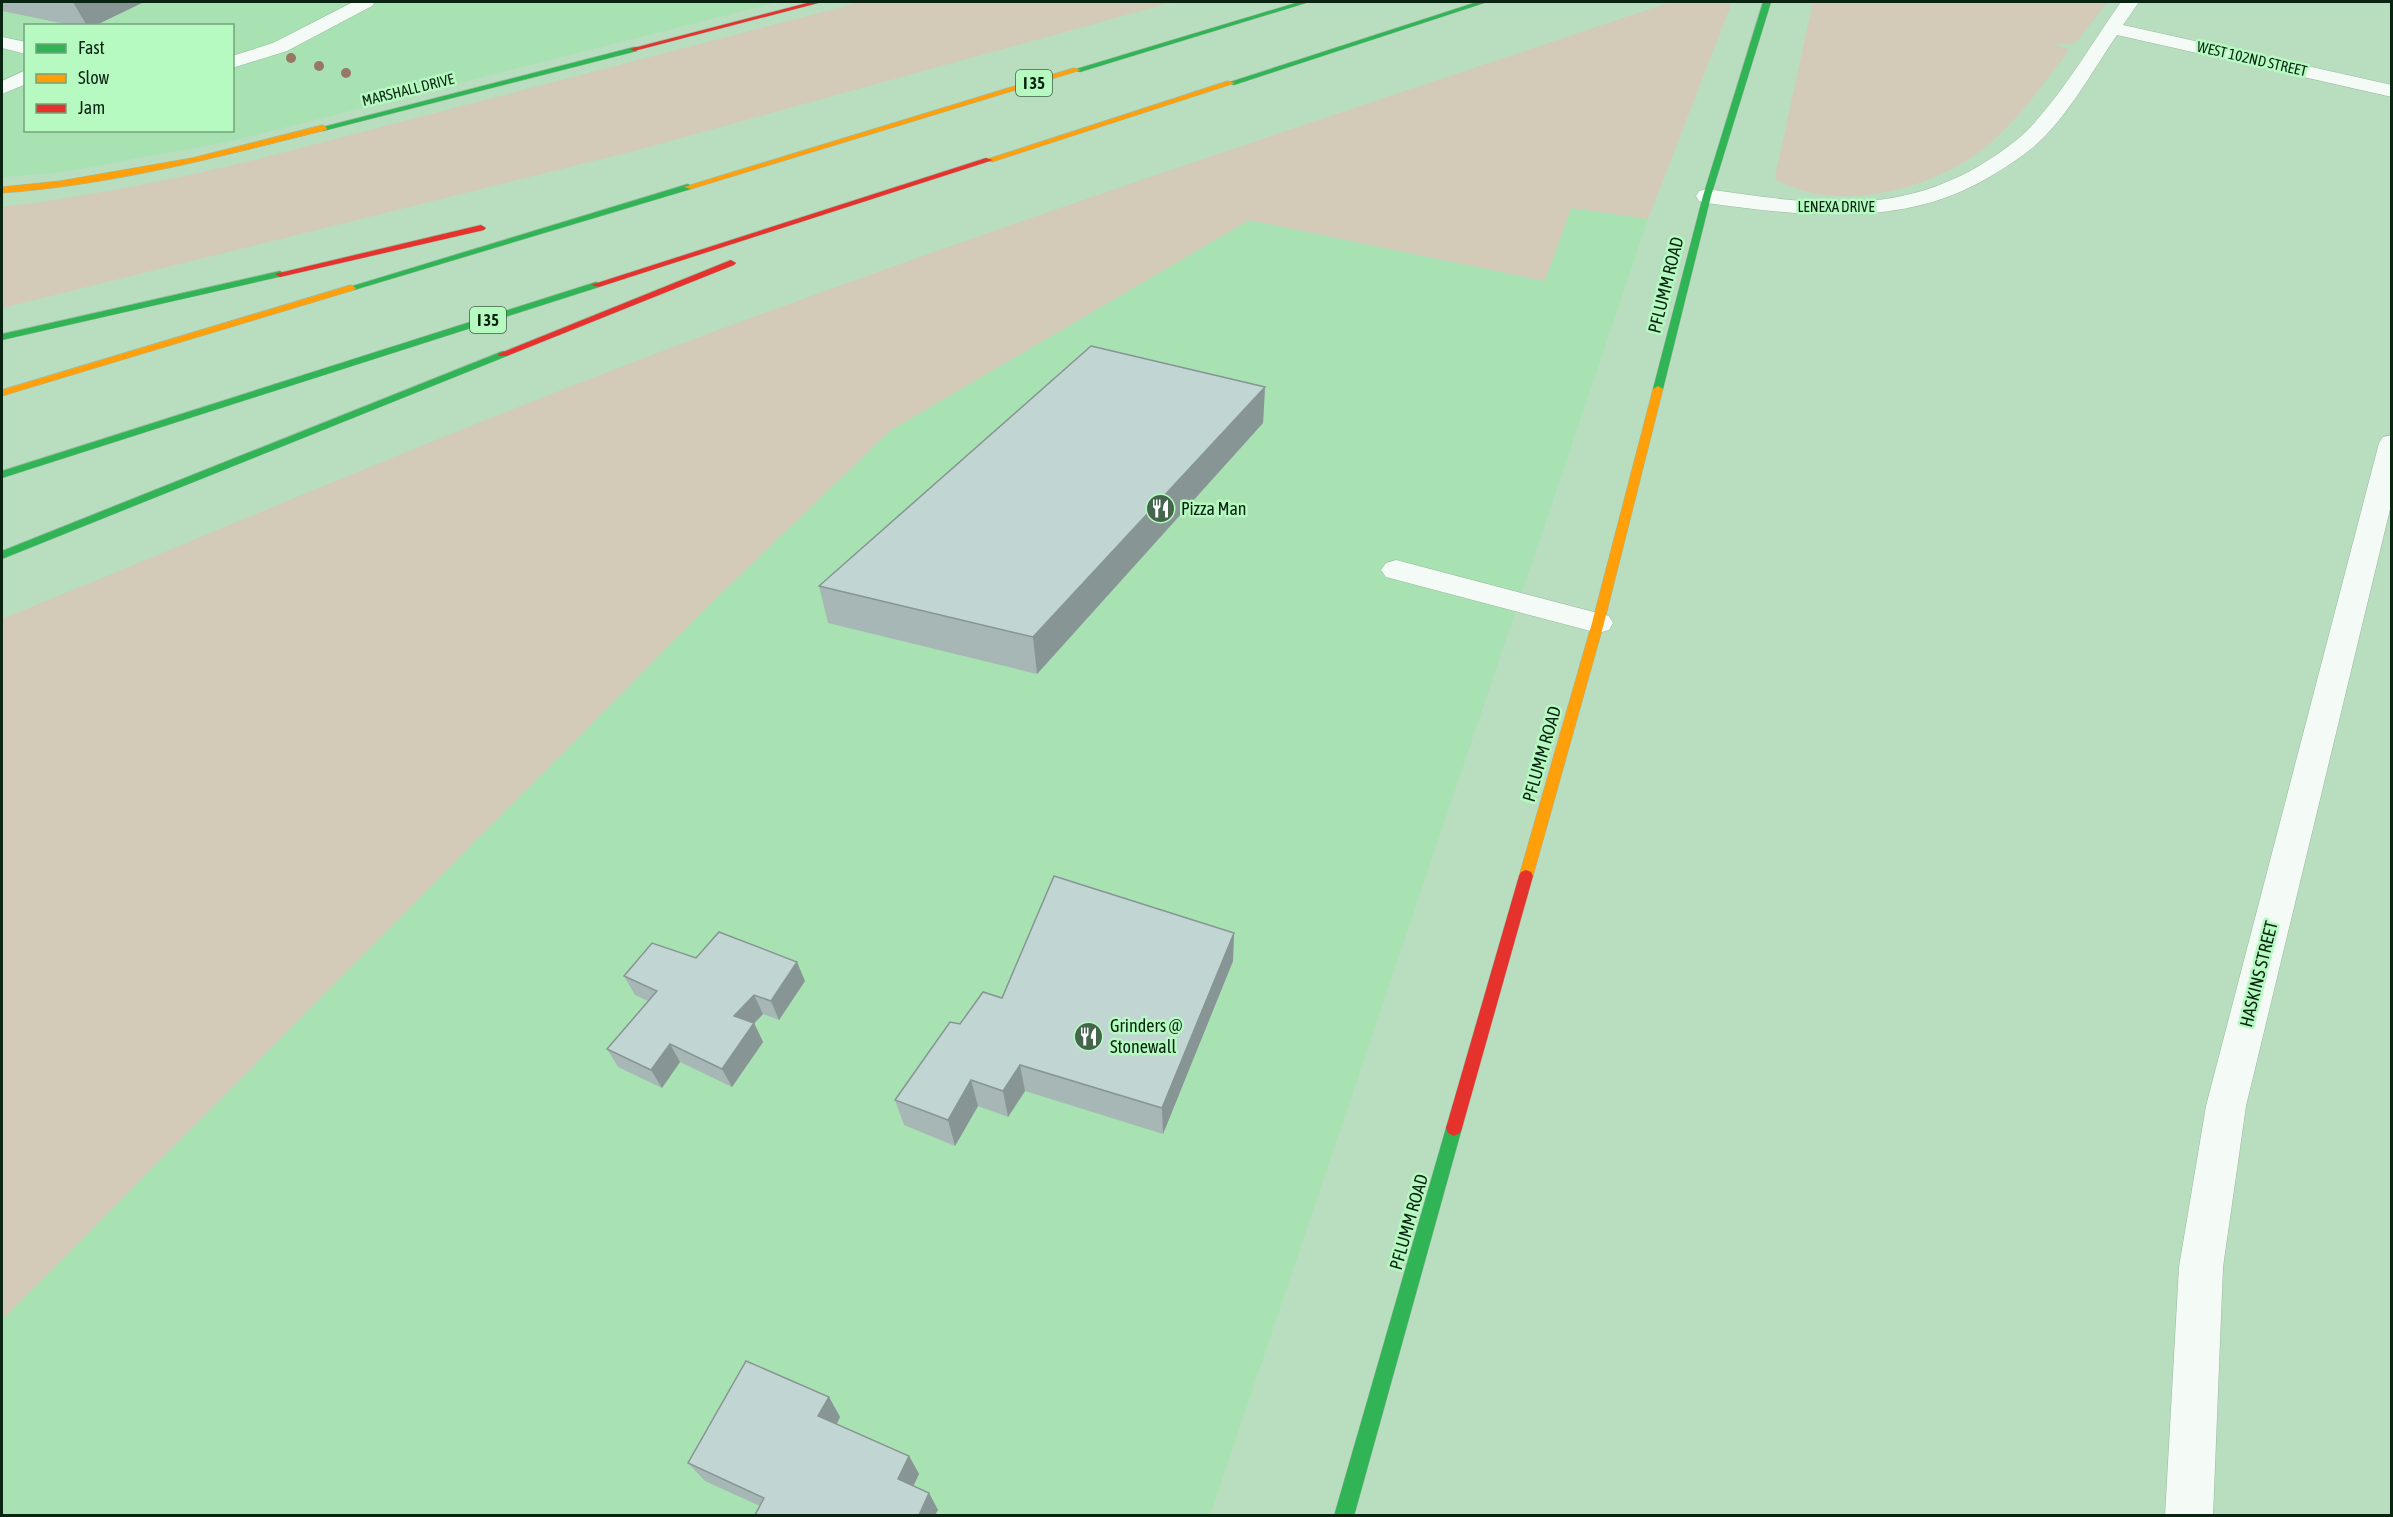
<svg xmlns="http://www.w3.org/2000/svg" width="2393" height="1517" font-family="'Asap Condensed',sans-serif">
  <rect width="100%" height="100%" fill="#b8ddbf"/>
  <g fill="#a8e1b2" fill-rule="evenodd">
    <path d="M2,2H778L227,142L56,173L2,177ZM26,26H232V130H26Z"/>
    <path d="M1571,207L1648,219L1210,1515L2,1516V1320L711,603L891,429L1249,220L1544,281Z"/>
  </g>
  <g fill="#d4cab8">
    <path d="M861,2H1173L634,151L2,308V207C87,197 171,180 255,160Z"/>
    <path d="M1671,2H1732L1648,219L1571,208L1545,281L1249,220L891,430L711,603L2,1320V619C242,521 480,418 724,328C1037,212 1355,108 1671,2Z"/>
    <path d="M1813,2H2107L2075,44H2053L2067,48L2068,51C2043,84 2020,118 1988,145C1942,184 1862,207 1804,191C1795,188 1782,184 1775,178Z"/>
  </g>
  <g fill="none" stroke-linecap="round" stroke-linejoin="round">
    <defs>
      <g id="lane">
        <path d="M353,2H375L372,6L287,51L232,68V56L273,43Z"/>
        <path d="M2,37L26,42V54L2,48Z"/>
        <path d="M26,70V84L2,94V81Z"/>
        <path d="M1396,560L1609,616L1613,623L1609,630L1598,633L1386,577L1381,570L1386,563Z"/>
      </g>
      <g id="street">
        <path d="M2121,2H2139L2123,25L2392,85V97L2117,35C2095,67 2073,107 2046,135C2030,152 2011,164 1991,176C1903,229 1804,216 1707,203L1699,201L1696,196L1699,191L1707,189C1804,203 1890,218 1979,166C2000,153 2020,140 2036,121C2068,85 2094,40 2121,2Z"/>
        <path d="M2392,435V501L2246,1106L2223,1267L2213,1516H2165L2179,1267L2206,1106L2379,443L2383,437Z"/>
      </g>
      <g id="fast">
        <path d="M1299,2H1309L1080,72L1073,70Z"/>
        <path d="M1477,2H1487L1234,85L1227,83Z"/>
        <path d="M1763,2H1771L1711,196L1663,389L1658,392L1654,391L1653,389L1703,196Z"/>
        <path d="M634,47H637V51L323,131L319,128Z"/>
        <path d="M688,184L692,187L691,189L354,290L346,288Z"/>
        <path d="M280,271L285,274L283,276L2,340V334Z"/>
        <path d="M596,282L599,283V287L2,478V471Z"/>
        <path d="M503,351L508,354L507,356L2,559V551Z"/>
        <path d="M1454,1120L1460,1123L1462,1128L1354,1516H1334L1446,1128L1448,1123Z"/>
      </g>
      <g id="slow">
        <path d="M1074,68L1081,70L691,189L684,187Z"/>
        <path d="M1228,81L1235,83L992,162L985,160Z"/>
        <path d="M323,125L327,128L326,130C219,157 112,185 2,193V187L60,181L192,158Z"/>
        <path d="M351,285L356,288L354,290L2,396V390Z"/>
        <path d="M1658,386L1663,389L1604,623L1533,876L1531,880L1526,882L1521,880L1519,876L1592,623L1653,389Z"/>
      </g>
      <g id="jam">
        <path d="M811,2H822L634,51L630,49Z"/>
        <path d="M986,158L993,160L599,287L591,285Z"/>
        <path d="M481,225L486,228L484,230L280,277L275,274Z"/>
        <path d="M731,260L736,263L734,265L507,356H499L498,354Z"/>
        <path d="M1526,870L1531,872L1533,876L1462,1128L1460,1133L1454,1136L1448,1133L1446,1128L1519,876L1521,872Z"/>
      </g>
    </defs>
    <use href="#lane" stroke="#9cb9a1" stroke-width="1"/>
    <use href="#street" stroke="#9cb9a1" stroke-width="1"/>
    <use href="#fast" stroke="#9cb9a1" stroke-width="1"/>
    <use href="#slow" stroke="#9cb9a1" stroke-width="1"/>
    <use href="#jam" stroke="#9cb9a1" stroke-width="1"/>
    <use href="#lane" fill="#f4faf5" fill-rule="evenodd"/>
    <use href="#street" fill="#f4faf5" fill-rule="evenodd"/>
    <use href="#fast" fill="#30b455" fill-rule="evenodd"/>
    <use href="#slow" fill="#ff9f0a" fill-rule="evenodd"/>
    <use href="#jam" fill="#e5322d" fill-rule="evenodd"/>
  </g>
  <g fill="#987865">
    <circle cx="291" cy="58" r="5"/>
    <circle cx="319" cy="66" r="5"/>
    <circle cx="346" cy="73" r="5"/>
  </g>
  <g fill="#a6b7b5">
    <path d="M2,2H144L94,26H75L2,11Z"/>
    <path d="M1265,387L1263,423L1037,674L828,623L819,586Z"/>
    <path d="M1234,933L1233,961L1163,1134L1025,1091L1008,1117L978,1106L955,1146L904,1125L895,1100L960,1024L1002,998Z"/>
    <path d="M696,958L805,981L779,1020L763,1014L754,1023L763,1042L732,1087L680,1062L662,1088L618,1067L607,1049L648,1001L635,995L624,976Z"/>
    <path d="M829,1397L840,1417L837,1424L909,1456L919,1474L913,1486L929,1493L938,1510L935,1515H755L760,1506L705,1481L688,1463Z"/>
  </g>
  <g fill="#879594">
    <path d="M73,2H144L94,26H87Z"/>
    <path d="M1265,387L1263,423L1037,674L1033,637Z"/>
    <path d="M1234,933L1233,961L1163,1134L1162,1108Z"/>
    <path d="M797,962L805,981L779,1020L771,1001Z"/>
    <path d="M754,995L763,1014L743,1035L734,1016Z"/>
    <path d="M754,1023L763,1042L732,1087L722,1069Z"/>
    <path d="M670,1044L680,1062L662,1088L651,1070Z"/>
    <path d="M1020,1065L1025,1091L1008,1117L1003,1091Z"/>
    <path d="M971,1080L978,1106L955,1146L948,1120Z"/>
    <path d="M829,1397L840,1417L831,1435L818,1416Z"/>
    <path d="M909,1456L919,1474L908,1497L898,1479Z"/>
    <path d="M929,1493L938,1510L935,1515H919Z"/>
  </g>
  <g fill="#c1d5d3" stroke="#879594" stroke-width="1.5">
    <path d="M1091,346L1265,387L1033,637L819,586Z"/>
    <path d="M1054,876L1234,933L1162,1108L1020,1065L1003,1091L971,1080L948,1120L895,1100L950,1022L960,1024L983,992L1002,998Z"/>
    <path d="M719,932L797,962L771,1001L754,995L734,1016L754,1023L722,1069L670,1044L651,1070L607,1049L657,991L624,976L652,943L696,958Z"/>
    <path d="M746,1361L829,1397L818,1416L909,1456L898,1479L929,1493L919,1515H755L764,1498L688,1463Z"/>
  </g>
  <defs>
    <symbol id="restaurant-disc" viewBox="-11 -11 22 22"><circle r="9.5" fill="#46654d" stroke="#b6fac2"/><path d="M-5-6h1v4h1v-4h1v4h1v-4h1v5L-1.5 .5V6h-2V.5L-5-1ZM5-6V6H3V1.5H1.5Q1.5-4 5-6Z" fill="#fff"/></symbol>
  </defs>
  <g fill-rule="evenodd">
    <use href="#restaurant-disc" x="1144" y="492" width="33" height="33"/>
    <use href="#restaurant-disc" x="1072" y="1020" width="33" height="33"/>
  </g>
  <g text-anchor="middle" stroke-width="5" stroke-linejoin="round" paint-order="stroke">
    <g font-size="15" fill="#092410" stroke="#b6fac2">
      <text transform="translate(2252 59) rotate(13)" y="5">WEST 102ND STREET</text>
      <text transform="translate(408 90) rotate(-14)" y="5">MARSHALL DRIVE</text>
      <text x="1836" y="212">LENEXA DRIVE</text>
    </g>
    <g fill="#b6fac2" stroke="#3d6445" stroke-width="1.5">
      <rect x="1016" y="70" width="36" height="26" rx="4.5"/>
      <rect x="470" y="307" width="36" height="26" rx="4.5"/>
    </g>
    <g font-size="16" font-weight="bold" fill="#092410">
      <text x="1034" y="89">I 35</text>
      <text x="488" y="326">I 35</text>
    </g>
    <g font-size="18" fill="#092410" stroke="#b6fac2">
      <text transform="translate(1666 285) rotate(-76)" y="6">PFLUMM ROAD</text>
      <text transform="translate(1542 754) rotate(-74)" y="6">PFLUMM ROAD</text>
      <text transform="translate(2259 974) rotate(-76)" y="6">HASKINS STREET</text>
      <text transform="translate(1409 1222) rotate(-74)" y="6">PFLUMM ROAD</text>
    </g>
    <g font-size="18" fill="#092410" stroke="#b6fac2" text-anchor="start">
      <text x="1181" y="515">Pizza Man</text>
      <text x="1110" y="1032">Grinders @<tspan x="1110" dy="21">Stonewall</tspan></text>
    </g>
  </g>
  <rect width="2393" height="1517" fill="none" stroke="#092410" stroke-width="6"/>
  <rect x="24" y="24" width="210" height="108" fill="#b6fac2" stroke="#71a47b" stroke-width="1.5"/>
  <rect x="36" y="44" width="30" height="9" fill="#30b455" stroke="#71a47b" stroke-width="1.5"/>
  <text x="78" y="54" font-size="18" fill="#092410">Fast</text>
  <rect x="36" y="74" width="30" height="9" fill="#ff9f0a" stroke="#71a47b" stroke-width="1.5"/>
  <text x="78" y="84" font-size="18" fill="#092410">Slow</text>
  <rect x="36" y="104" width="30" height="9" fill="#e5322d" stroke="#71a47b" stroke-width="1.5"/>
  <text x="78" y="114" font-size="18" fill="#092410">Jam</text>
</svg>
